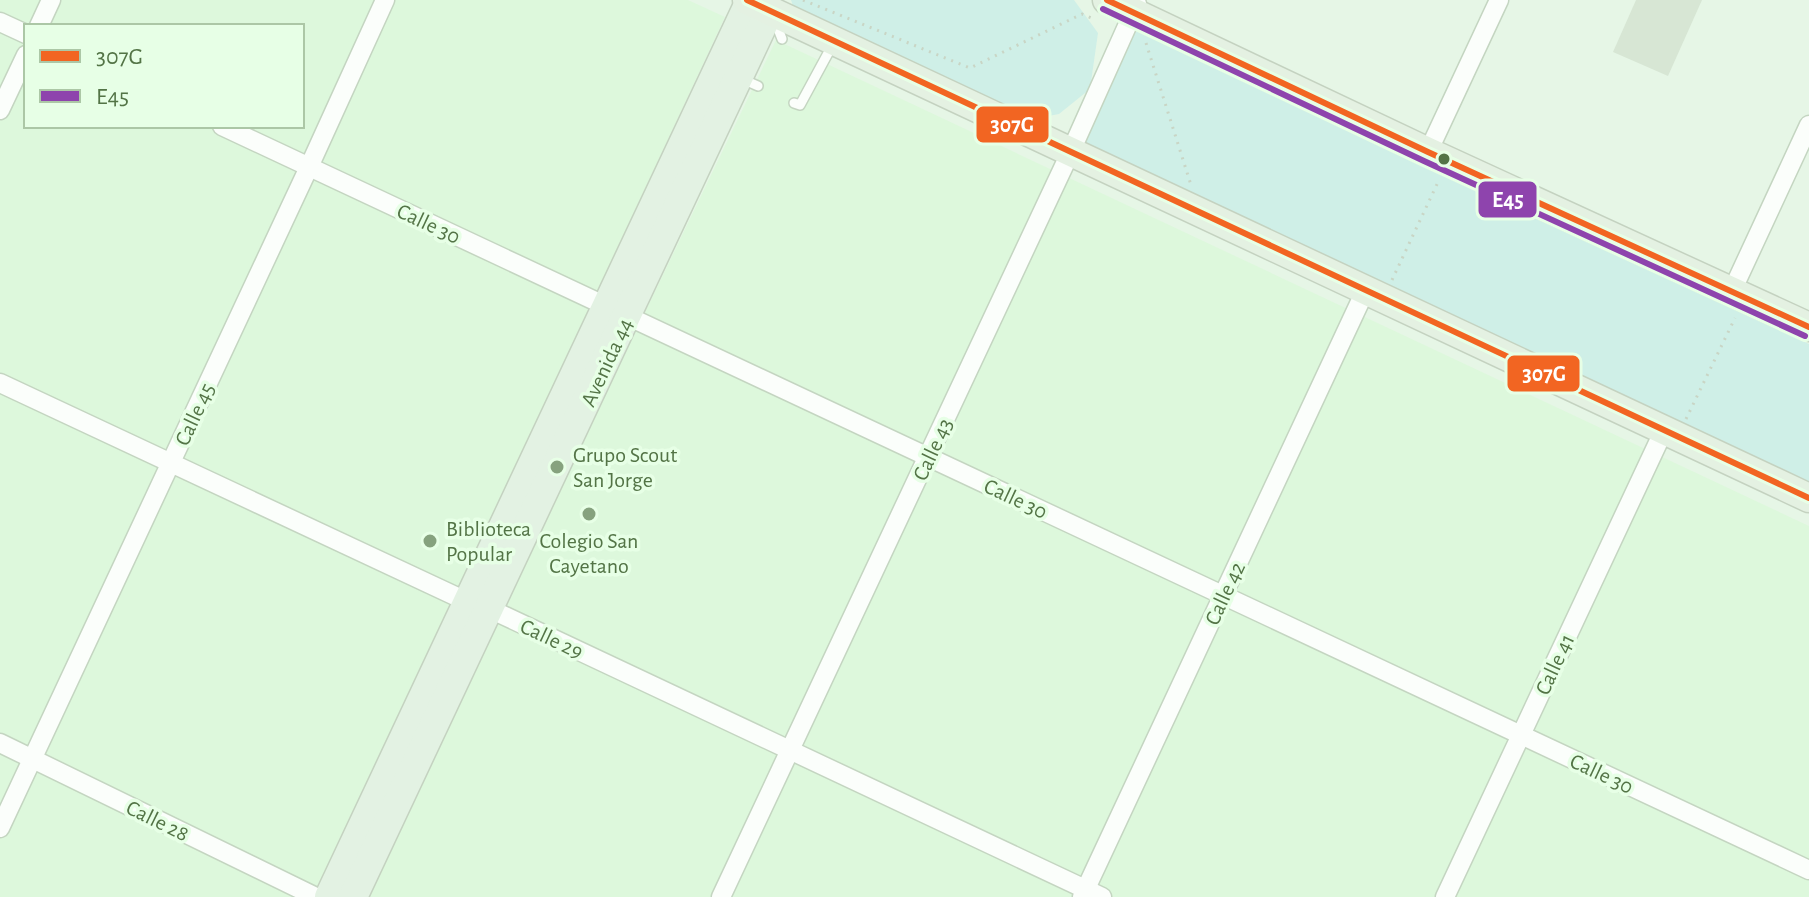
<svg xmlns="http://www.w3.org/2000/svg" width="1809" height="897" font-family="'Alegreya Sans',sans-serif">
  <rect width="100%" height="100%" fill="#e6f6e6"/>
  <g fill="#ddf8dc" fill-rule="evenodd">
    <path d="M0,0H688L725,17L315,897H0ZM26,26H302V126H26Z"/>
    <path d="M776,40L1809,526V897H369L492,630Z"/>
  </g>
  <path fill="#d7e6d4" d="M1636,0H1702L1668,76L1613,52Z"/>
  <g fill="#cfefe7">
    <path d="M791,0H1074L1098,33L1090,89L1059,114L1027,120L795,12Z"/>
    <path d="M1136,31L1809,344V488L1080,148Z"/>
  </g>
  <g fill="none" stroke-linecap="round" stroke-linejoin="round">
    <defs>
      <g id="service">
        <path d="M775,21L782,39"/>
        <path d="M742,79L758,86"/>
        <path d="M794,103L800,105L833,44"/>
      </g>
      <g id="minor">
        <path d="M0,22L26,34"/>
        <path d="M39,26L51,0"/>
        <path d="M0,110L26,55"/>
        <path d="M222,126L1809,870"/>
        <path d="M1428,152L1499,0"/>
        <path d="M1732,291L1809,125"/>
        <path d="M0,383L468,602L490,609L1102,897"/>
        <path d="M0,743L316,897"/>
        <path d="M0,828L309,167L385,0"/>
        <path d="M721,897L1071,151L1137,4"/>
        <path d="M1082,897L1366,289"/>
        <path d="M1445,897L1664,430"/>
      </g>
      <g id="primary">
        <path d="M329,897L750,1"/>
        <path d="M353,897L770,10"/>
      </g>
      <g id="trunk">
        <path d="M747,0L1809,498"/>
        <path d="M1107,0L1428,152L1809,327"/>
      </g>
    </defs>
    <use href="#service" stroke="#c4d5c1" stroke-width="12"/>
    <use href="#minor" stroke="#c4d5c1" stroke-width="21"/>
    <use href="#primary" stroke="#c4d2c0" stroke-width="31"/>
    <use href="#trunk" stroke="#c4d2c0" stroke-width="31"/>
    <g stroke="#c9d5c5" stroke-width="3" stroke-dasharray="2 6" stroke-linecap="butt">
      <path d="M803,0L970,68L1082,14L1096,20"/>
      <path d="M1146,43L1191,185"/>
      <path d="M1392,280L1438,182"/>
      <path d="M1686,419L1735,318"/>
    </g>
    <use href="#service" stroke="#fbfefb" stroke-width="9"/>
    <use href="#minor" stroke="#fbfefb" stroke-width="18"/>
    <use href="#primary" stroke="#e3f2e3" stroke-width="28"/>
    <use href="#trunk" stroke="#e4f1e2" stroke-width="28"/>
    <defs>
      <g id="bus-1">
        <path d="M747,0L1809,498"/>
        <path d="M1107,0L1428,152L1809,327"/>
      </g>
      <path id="bus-2" d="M1103,9L1424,161L1805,336"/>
    </defs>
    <use href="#bus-1" stroke="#e7ffe6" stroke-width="12"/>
    <use href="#bus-2" stroke="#e7ffe6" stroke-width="12"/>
    <use href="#bus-1" stroke="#f26522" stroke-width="6"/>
    <use href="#bus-2" stroke="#8e44ad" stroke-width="6"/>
  </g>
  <circle fill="#537446" stroke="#e7ffe6" stroke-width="3" cx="1444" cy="159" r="7"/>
  <g fill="#86a27e" stroke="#e7ffe6" stroke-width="3">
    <circle cx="557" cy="467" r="8"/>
    <circle cx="589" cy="514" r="8"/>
    <circle cx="430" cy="541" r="8"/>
  </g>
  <g text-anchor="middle" stroke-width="7" stroke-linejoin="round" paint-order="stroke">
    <g font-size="22" fill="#537446" stroke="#e7ffe6">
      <text transform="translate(429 223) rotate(25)" y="8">Calle 30</text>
      <text transform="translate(606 362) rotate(-65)" y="8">Avenida 44</text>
      <text transform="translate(194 414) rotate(-65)" y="8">Calle 45</text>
      <text transform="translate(932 449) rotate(-65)" y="8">Calle 43</text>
      <text transform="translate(1016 498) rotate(25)" y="8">Calle 30</text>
      <text transform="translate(1224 593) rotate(-65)" y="8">Calle 42</text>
      <text transform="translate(552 638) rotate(25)" y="8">Calle 29</text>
      <text transform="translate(1554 664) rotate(-65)" y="8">Calle 41</text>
      <text transform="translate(1602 773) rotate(25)" y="8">Calle 30</text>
      <text transform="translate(158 820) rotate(26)" y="8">Calle 28</text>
    </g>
    <g font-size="22" fill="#537446" stroke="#e7ffe6" text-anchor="start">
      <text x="573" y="462">Grupo Scout<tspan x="573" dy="25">San Jorge</tspan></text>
      <text x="446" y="536">Biblioteca<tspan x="446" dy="25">Popular</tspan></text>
      <text x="589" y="548" text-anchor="middle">Colegio San<tspan x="589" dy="25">Cayetano</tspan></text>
    </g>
  </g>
  <g stroke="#e7ffe6" stroke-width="3">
    <rect x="975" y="105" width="75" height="39" rx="8" fill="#f26522"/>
    <rect x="1477" y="180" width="61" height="39" rx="8" fill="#8e44ad"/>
    <rect x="1506" y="354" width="75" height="39" rx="8" fill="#f26522"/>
  </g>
  <g font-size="22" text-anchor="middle" font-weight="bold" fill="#fff">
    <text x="1012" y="132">307G</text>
    <text x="1508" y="207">E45</text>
    <text x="1544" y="381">307G</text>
  </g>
  <rect x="24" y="24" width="280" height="104" fill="#e7ffe6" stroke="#acc7a6" stroke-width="2"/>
  <rect x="40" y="50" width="40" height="12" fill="#f26522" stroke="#acc7a6" stroke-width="2"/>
  <text x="96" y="64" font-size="24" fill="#537446">307G</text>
  <rect x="40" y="90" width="40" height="12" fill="#8e44ad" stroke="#acc7a6" stroke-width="2"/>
  <text x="96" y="104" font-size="24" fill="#537446">E45</text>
</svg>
